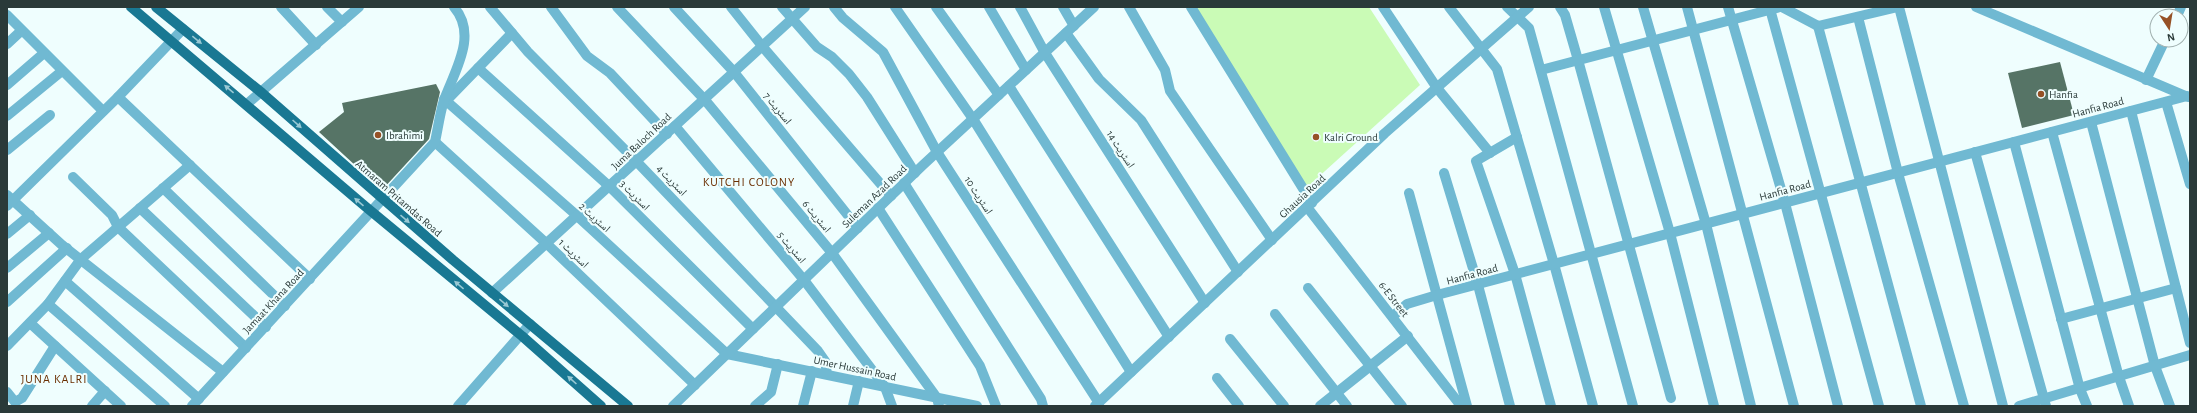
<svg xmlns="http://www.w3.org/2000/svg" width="2197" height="413" font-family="'Alegreya Sans','Noto Naskh Arabic',sans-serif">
  <rect width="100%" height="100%" fill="#effefe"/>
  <path fill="#cafbb6" d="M1190,7H1369L1420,85L1304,190Z"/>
  <g fill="#567466">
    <path d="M2060,62L2074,115L2022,128L2008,73Z"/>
    <path d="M436,84L440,92L429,139L382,190L319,132L344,112L342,103Z"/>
  </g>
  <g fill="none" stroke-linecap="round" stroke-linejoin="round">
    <g stroke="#70b9d2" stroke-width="10">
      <path d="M281,7L316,45"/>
      <path d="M327,7L342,22"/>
      <path d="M490,7L528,52L637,162L818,351L825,361L827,374"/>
      <path d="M551,7L587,56L610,73L667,134"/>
      <path d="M617,7L705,100L832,253L937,398L939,406"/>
      <path d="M674,7L734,72L858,228"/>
      <path d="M731,7L762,46L891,196"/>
      <path d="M782,7L817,47L832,57L849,74L867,97L915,173"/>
      <path d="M834,7L843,18L883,52L937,152L1099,403"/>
      <path d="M895,7L973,119L1131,372"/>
      <path d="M936,7L999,95"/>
      <path d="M989,7L1026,70"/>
      <path d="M1020,7L1045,53L1205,303"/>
      <path d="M1063,7L1074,26"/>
      <path d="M1129,7L1165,70L1170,91L1272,240"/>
      <path d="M1191,7L1312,203"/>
      <path d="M1383,7L1437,88L1490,153"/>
      <path d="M1449,7L1497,69L1554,264L1593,406"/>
      <path d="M1507,7L1529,28L1633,406"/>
      <path d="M1560,7L1565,15L1578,60L1671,398"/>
      <path d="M1604,7L1670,233L1714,406"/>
      <path d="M1643,7L1706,224L1751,406"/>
      <path d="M1687,7L1794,406"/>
      <path d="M1728,7L1785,203L1838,406"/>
      <path d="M1782,7L1818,26L1898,7"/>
      <path d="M1899,7L2003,406"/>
      <path d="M1976,7L2188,97"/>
      <path d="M1770,9L1879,406"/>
      <path d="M7,15L103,111"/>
      <path d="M2177,16L2181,7"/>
      <path d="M1858,17L1898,173L1964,406"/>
      <path d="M1818,26L1921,406"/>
      <path d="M1066,33L1099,79L1141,120L1238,272"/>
      <path d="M7,44L21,31"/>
      <path d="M478,68L610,187L753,329"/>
      <path d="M1541,70L1780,7"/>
      <path d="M2146,80L2165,40"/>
      <path d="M7,85L44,53"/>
      <path d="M1009,86L1169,337"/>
      <path d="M118,97L310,279"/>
      <path d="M444,99L574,213L727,354L977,406"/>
      <path d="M447,100L512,33"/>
      <path d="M2166,102L2190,184"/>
      <path d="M247,104L359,7"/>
      <path d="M2131,111L2190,343"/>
      <path d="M7,116L62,71"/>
      <path d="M2091,122L2155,366L2170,406"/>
      <path d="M675,126L804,280L885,387L892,406"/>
      <path d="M2052,132L2119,377L2129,406"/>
      <path d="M1517,137L1476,161L1515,274L1551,406"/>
      <path d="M435,142L547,244L695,385"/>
      <path d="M2014,142L2080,389L2087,406"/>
      <path d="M7,150L50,115"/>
      <path d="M1975,152L2046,406"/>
      <path d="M1444,173L1478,285L1510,406"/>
      <path d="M73,177L112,215L118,227L246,348"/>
      <path d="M904,183L1041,399L1043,406"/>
      <path d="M163,188L285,306"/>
      <path d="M1409,193L1467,406"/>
      <path d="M7,195L62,245L223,372"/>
      <path d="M7,206L118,97L183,29"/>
      <path d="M1307,207L1461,406"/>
      <path d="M140,208L266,327"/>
      <path d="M878,208L980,366L996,406"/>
      <path d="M7,234L30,215"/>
      <path d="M7,268L49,233"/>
      <path d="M65,281L199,399"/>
      <path d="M1308,288L1402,406"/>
      <path d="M492,293L805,7"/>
      <path d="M7,302L67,248"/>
      <path d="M48,304L165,406"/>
      <path d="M1275,314L1347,406"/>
      <path d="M1393,316L1407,304L1437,295L2187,96"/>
      <path d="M2061,319L2176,288"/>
      <path d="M30,323L121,406"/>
      <path d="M1230,339L1284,406"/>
      <path d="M7,346L48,304L81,259L190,165"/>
      <path d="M1217,378L1239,406"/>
      <path d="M7,392L15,402L22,398L55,346"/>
      <path d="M92,406L105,391"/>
      <path d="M192,406L435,142C438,128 440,113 444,100C455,70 478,35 454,7"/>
      <path d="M458,406L530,324"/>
      <path d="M673,406L923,165L1094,7"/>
      <path d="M755,406L771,392L778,364"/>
      <path d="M803,406L812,371"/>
      <path d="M853,406L859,381"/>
      <path d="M1095,406L1385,133L1529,7"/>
      <path d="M1320,406L1408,336"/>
      <path d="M2019,406L2190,355"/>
    </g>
    <g stroke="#197893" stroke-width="10">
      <path d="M131,7L366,207L522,336L601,406"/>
      <path d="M156,7L262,93L453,260L628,406"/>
    </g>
  </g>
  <defs><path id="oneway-solid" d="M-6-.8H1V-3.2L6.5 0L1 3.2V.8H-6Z"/></defs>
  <g fill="#99c8d3">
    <use href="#oneway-solid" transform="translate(197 40) rotate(39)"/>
    <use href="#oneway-solid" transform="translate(229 89) rotate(-140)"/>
    <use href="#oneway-solid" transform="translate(297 124) rotate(42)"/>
    <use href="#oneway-solid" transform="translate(359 202) rotate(-139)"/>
    <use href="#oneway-solid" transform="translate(405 219) rotate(41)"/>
    <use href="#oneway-solid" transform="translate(459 285) rotate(-140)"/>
    <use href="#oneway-solid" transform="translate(504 303) rotate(40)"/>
    <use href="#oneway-solid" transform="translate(572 380) rotate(-138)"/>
  </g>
  <g fill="#965126" stroke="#effefe" stroke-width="1.5">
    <circle cx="2041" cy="94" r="4"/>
    <circle cx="378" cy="135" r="4"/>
    <circle cx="1316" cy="137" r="4"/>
  </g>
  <g text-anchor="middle" stroke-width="4" stroke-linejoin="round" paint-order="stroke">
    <g font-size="11" fill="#2a3a39" stroke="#effefe" text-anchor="start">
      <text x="2049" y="98">Hanfia</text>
      <text x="386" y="139">Ibrahimi</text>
      <text x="1324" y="141">Kalri Ground</text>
    </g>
    <g font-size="11" fill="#2a3a39" stroke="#effefe">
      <text transform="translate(2098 107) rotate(-15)" y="4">Hanfia Road</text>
      <text transform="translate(778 108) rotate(51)" y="4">اسٹریٹ 7</text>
      <text transform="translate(641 141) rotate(-43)" y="4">Juma Baloch Road</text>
      <text transform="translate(1121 149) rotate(57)" y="4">اسٹریٹ 14</text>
      <text transform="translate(672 180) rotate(46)" y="4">اسٹریٹ 4</text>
      <text transform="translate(1785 190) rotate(-15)" y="4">Hanfia Road</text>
      <text transform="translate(635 195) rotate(45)" y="4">اسٹریٹ 3</text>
      <text transform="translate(979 195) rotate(57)" y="4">اسٹریٹ 10</text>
      <text transform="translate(874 196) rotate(-44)" y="4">Suleman Azad Road</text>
      <text transform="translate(1302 196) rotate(-43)" y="4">Ghausia Road</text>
      <text transform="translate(399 198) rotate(41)" y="4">Atmaram Pritamdas Road</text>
      <text transform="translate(817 216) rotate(50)" y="4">اسٹریٹ 6</text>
      <text transform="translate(595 217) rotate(42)" y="4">اسٹریٹ 2</text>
      <text transform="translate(792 247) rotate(50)" y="4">اسٹریٹ 5</text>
      <text transform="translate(574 253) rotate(44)" y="4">اسٹریٹ 1</text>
      <text transform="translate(1472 274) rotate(-15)" y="4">Hanfia Road</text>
      <text transform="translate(1394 299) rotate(52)" y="4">6-E Street</text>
      <text transform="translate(273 301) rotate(-47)" y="4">Jamaat Khana Road</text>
      <text transform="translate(855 368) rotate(12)" y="4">Umer Hussain Road</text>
    </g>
    <g font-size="12" letter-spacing="1" fill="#6a2e00" stroke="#effefe">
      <text x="749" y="186">KUTCHI COLONY</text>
      <text x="54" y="383">JUNA KALRI</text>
    </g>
  </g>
  <rect width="2197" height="413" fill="none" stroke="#2a3a39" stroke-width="16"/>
  <g transform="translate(2169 28) rotate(168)"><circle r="19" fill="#effefe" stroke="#a0b0af"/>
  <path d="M0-3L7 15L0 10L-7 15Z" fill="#965126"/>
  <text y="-6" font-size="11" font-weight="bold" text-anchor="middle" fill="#2a3a39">N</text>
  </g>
</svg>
